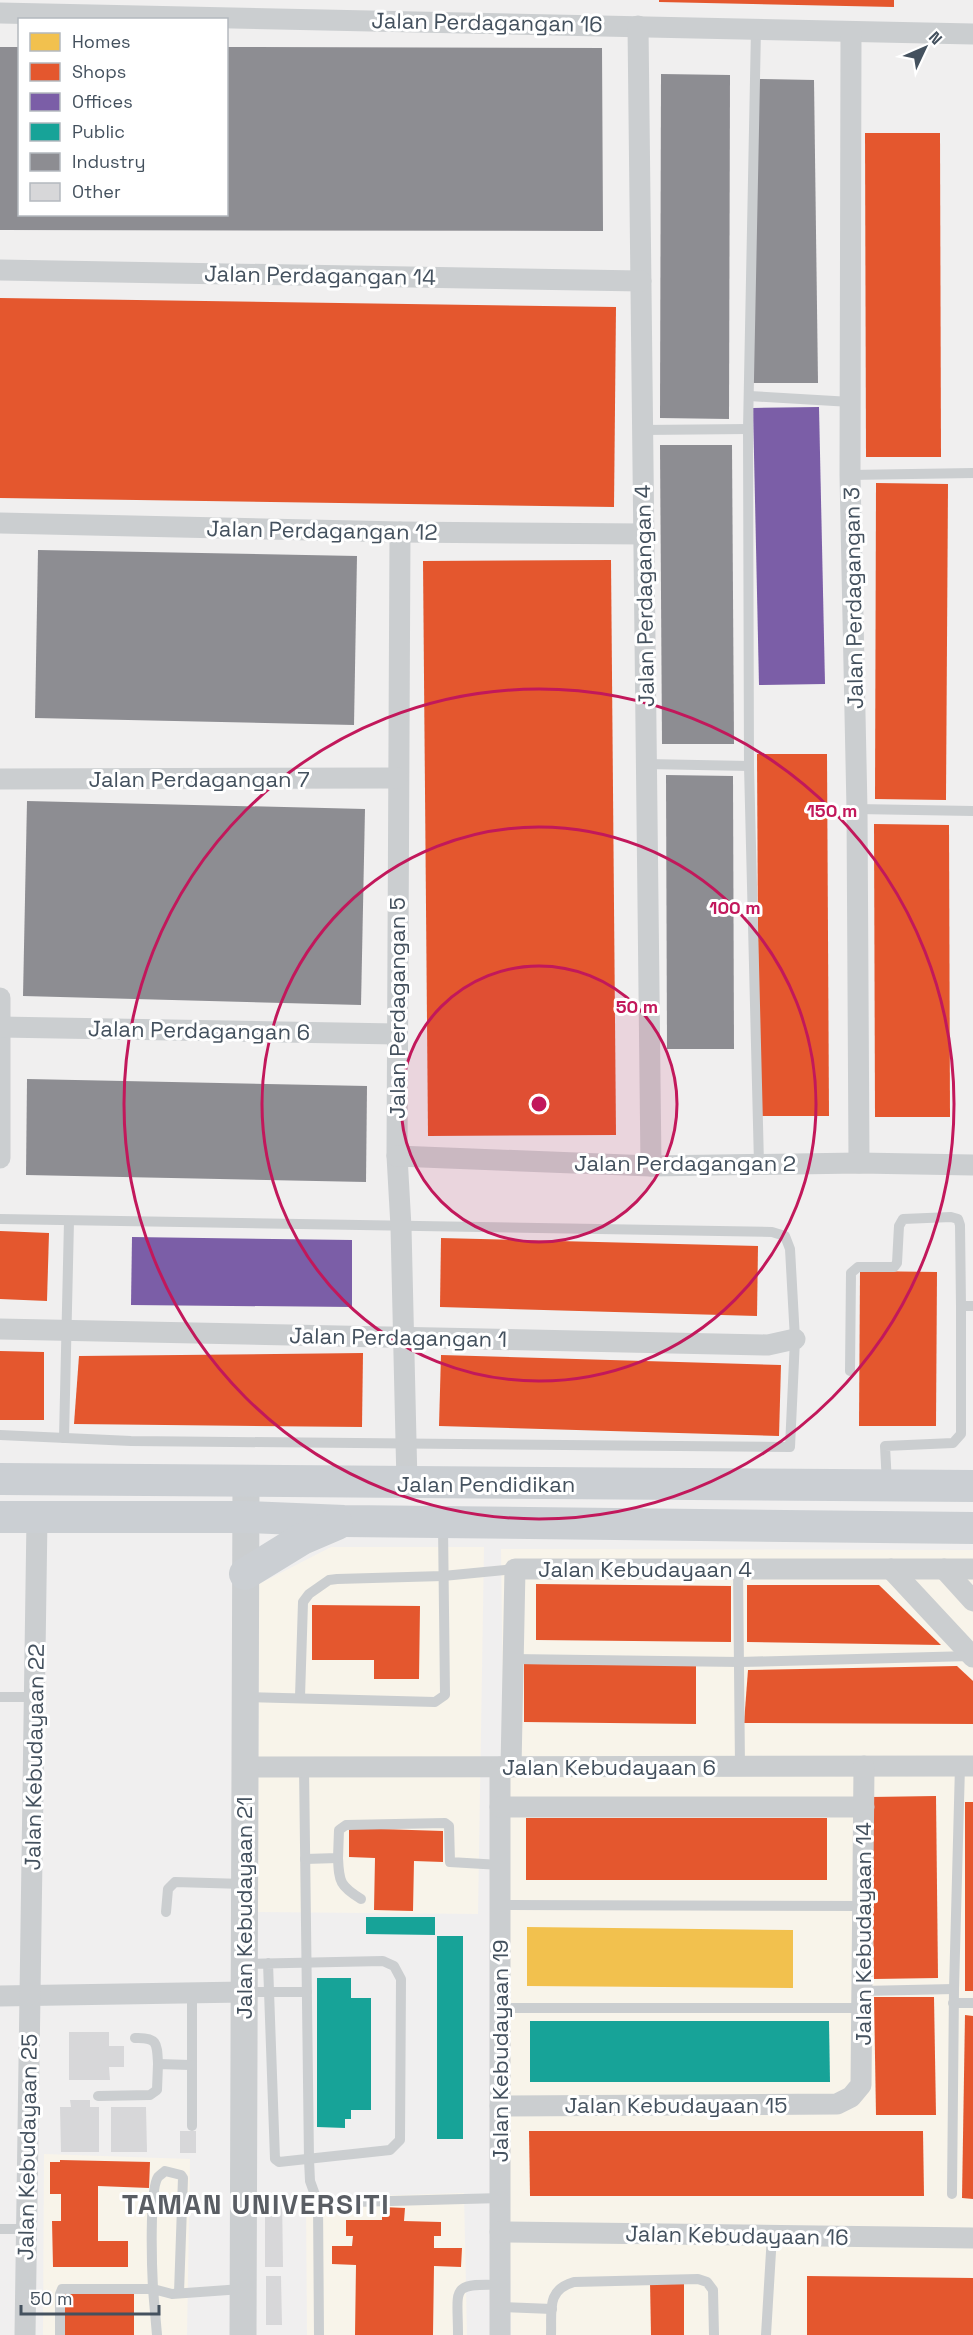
<svg xmlns="http://www.w3.org/2000/svg" width="973" height="2335" font-family="'Space Grotesk',sans-serif">
  <rect width="100%" height="100%" fill="#f0efef"/>
  <g fill="#f8f4ea">
    <path d="M331,1547H484L478,1914L258,1912L259,1584Z"/>
    <path d="M501,1549L973,1550V2335H511Z"/>
    <path d="M44,2154L190,2159L187,2335H43Z"/>
    <path d="M464,2193L467,2335H307L306,2198Z"/>
  </g>
  <path fill="#f2c14e" d="M527,1927L793,1930V1988L527,1986Z"/>
  <g fill="#e4572e">
    <path d="M659,0H894V7L659,2Z"/>
    <path d="M865,133H940L941,457H866Z"/>
    <path d="M0,298L616,307L614,507L0,498Z"/>
    <path d="M876,483L948,484L946,800L875,799Z"/>
    <path d="M611,560L616,1135L428,1136L423,561Z"/>
    <path d="M757,754H827L829,1116H759Z"/>
    <path d="M874,824L949,825L950,1117H875Z"/>
    <path d="M0,1231L49,1233L47,1301L0,1299Z"/>
    <path d="M441,1238L758,1246L757,1316L440,1307Z"/>
    <path d="M860,1271L937,1272L936,1426H859Z"/>
    <path d="M0,1351L44,1352V1420H0Z"/>
    <path d="M363,1353L362,1427L74,1424L79,1356Z"/>
    <path d="M441,1355L781,1365L779,1436L439,1426Z"/>
    <path d="M536,1584L731,1586V1642L536,1640Z"/>
    <path d="M747,1585H879L941,1645L747,1642Z"/>
    <path d="M312,1605L420,1606L419,1679H374V1660H312Z"/>
    <path d="M524,1664L696,1665V1724L524,1722Z"/>
    <path d="M957,1666L973,1681V1724L744,1723L748,1670Z"/>
    <path d="M936,1796L938,1978L874,1979L871,1797Z"/>
    <rect x="965" y="1802" width="8" height="189"/>
    <rect x="526" y="1818" width="301" height="62"/>
    <path d="M349,1828L443,1831V1862L414,1861L413,1911L374,1910L375,1858L349,1857Z"/>
    <path d="M874,1997H934L936,2115H876Z"/>
    <path d="M965,2015L973,2016V2199L962,2198Z"/>
    <path d="M529,2131H923L924,2196H530Z"/>
    <path d="M60,2160L150,2162L149,2188L98,2186V2241H128V2267H53L52,2221H61V2194H50V2162H60Z"/>
    <path d="M382,2207L405,2208L404,2221L441,2222V2236H434V2248H462L461,2267L434,2266L433,2335H355L356,2265L332,2264V2246H352L353,2236H346V2220H382Z"/>
    <path d="M807,2276L973,2278V2335H807Z"/>
    <path d="M650,2281H684V2335H651Z"/>
    <path d="M65,2292L134,2293V2335H65Z"/>
  </g>
  <g fill="#7b5ea7">
    <path d="M819,407L825,684L759,685L753,408Z"/>
    <path d="M132,1237L352,1240V1307L131,1305Z"/>
  </g>
  <g fill="#17a398">
    <path d="M366,1917H435V1935L366,1934Z"/>
    <rect x="437" y="1936" width="26" height="203"/>
    <path d="M317,1978H351V1998H371V2110H351V2119H345V2128L317,2127Z"/>
    <path d="M530,2021H829L830,2082H530Z"/>
  </g>
  <g fill="#8d8d92">
    <path d="M0,47H20V214H226V47L602,48L603,231L0,230Z"/>
    <path d="M661,74L730,75L729,419L660,418Z"/>
    <path d="M759,79L814,80L818,383H752Z"/>
    <path d="M660,445H732L734,744H662Z"/>
    <path d="M38,550L357,556L354,725L35,718Z"/>
    <path d="M666,775L733,776L734,1049H667Z"/>
    <path d="M27,801L365,809L361,1005L23,996Z"/>
    <path d="M27,1079L367,1086L366,1182L26,1175Z"/>
  </g>
  <g fill="#d7d7d9">
    <path d="M69,2032H109V2046H124V2067H109L110,2080H69Z"/>
    <path d="M70,2100H90V2107H99V2152H61L60,2107H71Z"/>
    <path d="M111,2107H146L147,2152H111Z"/>
    <rect x="180" y="2131" width="16" height="22"/>
    <path d="M265,2195H282L283,2267H265Z"/>
    <path d="M266,2276H281L282,2325H266Z"/>
  </g>
  <g fill="none" stroke-linecap="round" stroke-linejoin="round">
    <g stroke="#cbced0" stroke-width="10">
      <path d="M756,29L748,429L749,766L759,1164"/>
      <path d="M749,396L851,402"/>
      <path d="M643,430L748,429"/>
      <path d="M850,475L973,473"/>
      <path d="M646,764L749,766"/>
      <path d="M857,809L973,811"/>
      <path d="M0,1219L772,1232L785,1236L790,1249L795,1339L790,1447L131,1441L0,1435"/>
      <path d="M850,1371L851,1273L858,1267H894L897,1263L899,1226L903,1219L951,1217L958,1219L960,1225L961,1306"/>
      <path d="M64,1438L69,1221"/>
      <path d="M887,1484L885,1446L953,1443L961,1434V1306H973"/>
      <path d="M738,1569L740,1767"/>
      <path d="M513,1659L740,1662L971,1656"/>
      <path d="M0,1697H35"/>
      <path d="M246,1697L435,1702L445,1695L443,1526"/>
      <path d="M300,1697L303,1602L309,1594L329,1580L337,1579L443,1576L515,1569"/>
      <path d="M304,1767L309,2159L310,2181L318,2203"/>
      <path d="M338,1858C339,1882 340,1886 361,1899"/>
      <path d="M305,1859L338,1858L339,1830L346,1825L445,1823L449,1826L450,1862L500,1865"/>
      <path d="M500,1905L863,1906"/>
      <path d="M166,1912L168,1889L175,1882L244,1884"/>
      <path d="M244,1964L383,1961L394,1966L401,1979L400,2140L390,2150L279,2162L275,2159L268,1963"/>
      <path d="M862,1991L954,1989"/>
      <path d="M192,1992V2126"/>
      <path d="M244,1992H307"/>
      <path d="M953,2003H973"/>
      <path d="M500,2008H862"/>
      <path d="M135,2038C158,2037 157,2044 158,2064"/>
      <path d="M98,2096L150,2095L157,2090L158,2064L190,2065"/>
      <path d="M952,2194L954,1989L960,1766"/>
      <path d="M0,2229H26"/>
      <path d="M500,2307L552,2309"/>
      <path d="M60,2335V2294L62,2289H153C152,2270 149,2190 158,2177C160,2175 163,2173 165,2171L181,2175L183,2178L179,2293"/>
      <path d="M157,2335L153,2289L172,2294L242,2289"/>
      <path d="M319,2335L318,2203L501,2198"/>
      <path d="M458,2335C458,2288 449,2283 501,2285"/>
      <path d="M551,2335C552,2310 546,2290 574,2282L698,2279L707,2282L713,2290L714,2335"/>
      <path d="M766,2335L772,2235"/>
    </g>
    <g stroke="#cbced0" stroke-width="21">
      <path d="M0,13L973,34"/>
      <path d="M638,26L651,1166"/>
      <path d="M851,33L850,475L857,809L859,1163"/>
      <path d="M0,270L641,281"/>
      <path d="M0,523L400,532L644,534"/>
      <path d="M400,532L397,1156L401,1227L407,1483"/>
      <path d="M0,779L397,778"/>
      <path d="M0,998V1158"/>
      <path d="M0,1027L397,1034"/>
      <path d="M397,1156L651,1166L859,1163L973,1165"/>
      <path d="M0,1329L768,1345L795,1339"/>
      <path d="M891,1569L973,1657"/>
      <path d="M944,1569L973,1601"/>
      <path d="M245,1767L973,1766"/>
      <path d="M500,1767V2335"/>
      <path d="M511,1767L515,1569H973"/>
      <path d="M500,1807H864"/>
      <path d="M0,1996L244,1992"/>
      <path d="M500,2106L837,2104L851,2097L861,2085L864,1766"/>
      <path d="M500,2232L973,2238"/>
      <path d="M25,2335L37,1518"/>
    </g>
    <path stroke="#cbced0" stroke-width="27" d="M243,2335L246,1481"/>
    <g stroke="#cbcfd3" stroke-width="32">
      <path d="M0,1479L973,1486"/>
      <path d="M0,1517H246L344,1521L973,1528"/>
      <path d="M245,1574L302,1539L337,1524"/>
    </g>
  </g>
  <circle cx="539" cy="1104" r="138" fill="#c2185b" fill-opacity=".12"/>
  <g fill="none" stroke="#c2185b" stroke-width="3">
    <circle cx="539" cy="1104" r="138"/>
    <circle cx="539" cy="1104" r="277"/>
    <circle cx="539" cy="1104" r="415"/>
  </g>
  <g text-anchor="middle" stroke-width="6" stroke-linejoin="round" paint-order="stroke">
    <g font-size="22" fill="#44515e" stroke="#fff">
      <text transform="translate(487 22) rotate(1)" y="8">Jalan Perdagangan 16</text>
      <text transform="translate(320 275) rotate(1)" y="8">Jalan Perdagangan 14</text>
      <text transform="translate(322 530) rotate(1)" y="8">Jalan Perdagangan 12</text>
      <text transform="translate(644 596) rotate(-91)" y="8">Jalan Perdagangan 4</text>
      <text transform="translate(853 598) rotate(-91)" y="8">Jalan Perdagangan 3</text>
      <text x="199" y="787">Jalan Perdagangan 7</text>
      <text transform="translate(397 1008) rotate(-90)" y="8">Jalan Perdagangan 5</text>
      <text transform="translate(199 1030) rotate(1)" y="8">Jalan Perdagangan 6</text>
      <text x="685" y="1171">Jalan Perdagangan 2</text>
      <text transform="translate(398 1337) rotate(1)" y="8">Jalan Perdagangan 1</text>
      <text x="486" y="1492">Jalan Pendidikan</text>
      <text x="645" y="1577">Jalan Kebudayaan 4</text>
      <text transform="translate(34 1757) rotate(-89)" y="8">Jalan Kebudayaan 22</text>
      <text x="609" y="1775">Jalan Kebudayaan 6</text>
      <text transform="translate(244 1908) rotate(-90)" y="8">Jalan Kebudayaan 21</text>
      <text transform="translate(863 1934) rotate(-90)" y="8">Jalan Kebudayaan 14</text>
      <text transform="translate(500 2051) rotate(-90)" y="8">Jalan Kebudayaan 19</text>
      <text x="676" y="2113">Jalan Kebudayaan 15</text>
      <text transform="translate(27 2147) rotate(-89)" y="8">Jalan Kebudayaan 25</text>
      <text transform="translate(737 2235) rotate(1)" y="8">Jalan Kebudayaan 16</text>
    </g>
    <g font-size="28" font-weight="bold" letter-spacing="1.5" fill="#5a5e64" stroke="#fff">
      <text x="256" y="2214">TAMAN UNIVERSITI</text>
    </g>
  </g>
  <circle cx="539" cy="1104" r="9" fill="#c2185b" stroke="#fff" stroke-width="3"/>
  <g font-size="18" text-anchor="middle" font-weight="bold" fill="#c2185b" stroke="#fff" stroke-width="6" stroke-linejoin="round" paint-order="stroke">
    <text x="832" y="817">150 m</text>
    <text x="735" y="914">100 m</text>
    <text x="637" y="1013">50 m</text>
  </g>
  <rect x="18" y="18" width="210" height="198" fill="#ffffff" stroke="#b4b9bf" stroke-width="1.5"/>
  <rect x="30" y="33" width="30" height="18" fill="#f2c14e" stroke="#b4b9bf" stroke-width="1.5"/>
  <text x="72" y="48" font-size="18" fill="#44515e">Homes</text>
  <rect x="30" y="63" width="30" height="18" fill="#e4572e" stroke="#b4b9bf" stroke-width="1.5"/>
  <text x="72" y="78" font-size="18" fill="#44515e">Shops</text>
  <rect x="30" y="93" width="30" height="18" fill="#7b5ea7" stroke="#b4b9bf" stroke-width="1.5"/>
  <text x="72" y="108" font-size="18" fill="#44515e">Offices</text>
  <rect x="30" y="123" width="30" height="18" fill="#17a398" stroke="#b4b9bf" stroke-width="1.5"/>
  <text x="72" y="138" font-size="18" fill="#44515e">Public</text>
  <rect x="30" y="153" width="30" height="18" fill="#8d8d92" stroke="#b4b9bf" stroke-width="1.5"/>
  <text x="72" y="168" font-size="18" fill="#44515e">Industry</text>
  <rect x="30" y="183" width="30" height="18" fill="#d7d7d9" stroke="#b4b9bf" stroke-width="1.5"/>
  <text x="72" y="198" font-size="18" fill="#44515e">Other</text>
  <g transform="translate(925 48) rotate(46)" stroke="#ffffff" stroke-width="4.5" paint-order="stroke">
  <path d="M0-4.5L10 22L0 15L-10 22Z" fill="#44515e"/>
  <text y="-9" font-size="16" font-weight="bold" text-anchor="middle" fill="#44515e">N</text>
  </g>
  <path d="M21 2305v9h138v-9" fill="none" stroke="#44515e" stroke-width="3"/>
  <text x="30" y="2305" font-size="18" fill="#44515e" stroke="#ffffff" stroke-width="4.5" paint-order="stroke">50 m</text>
</svg>
